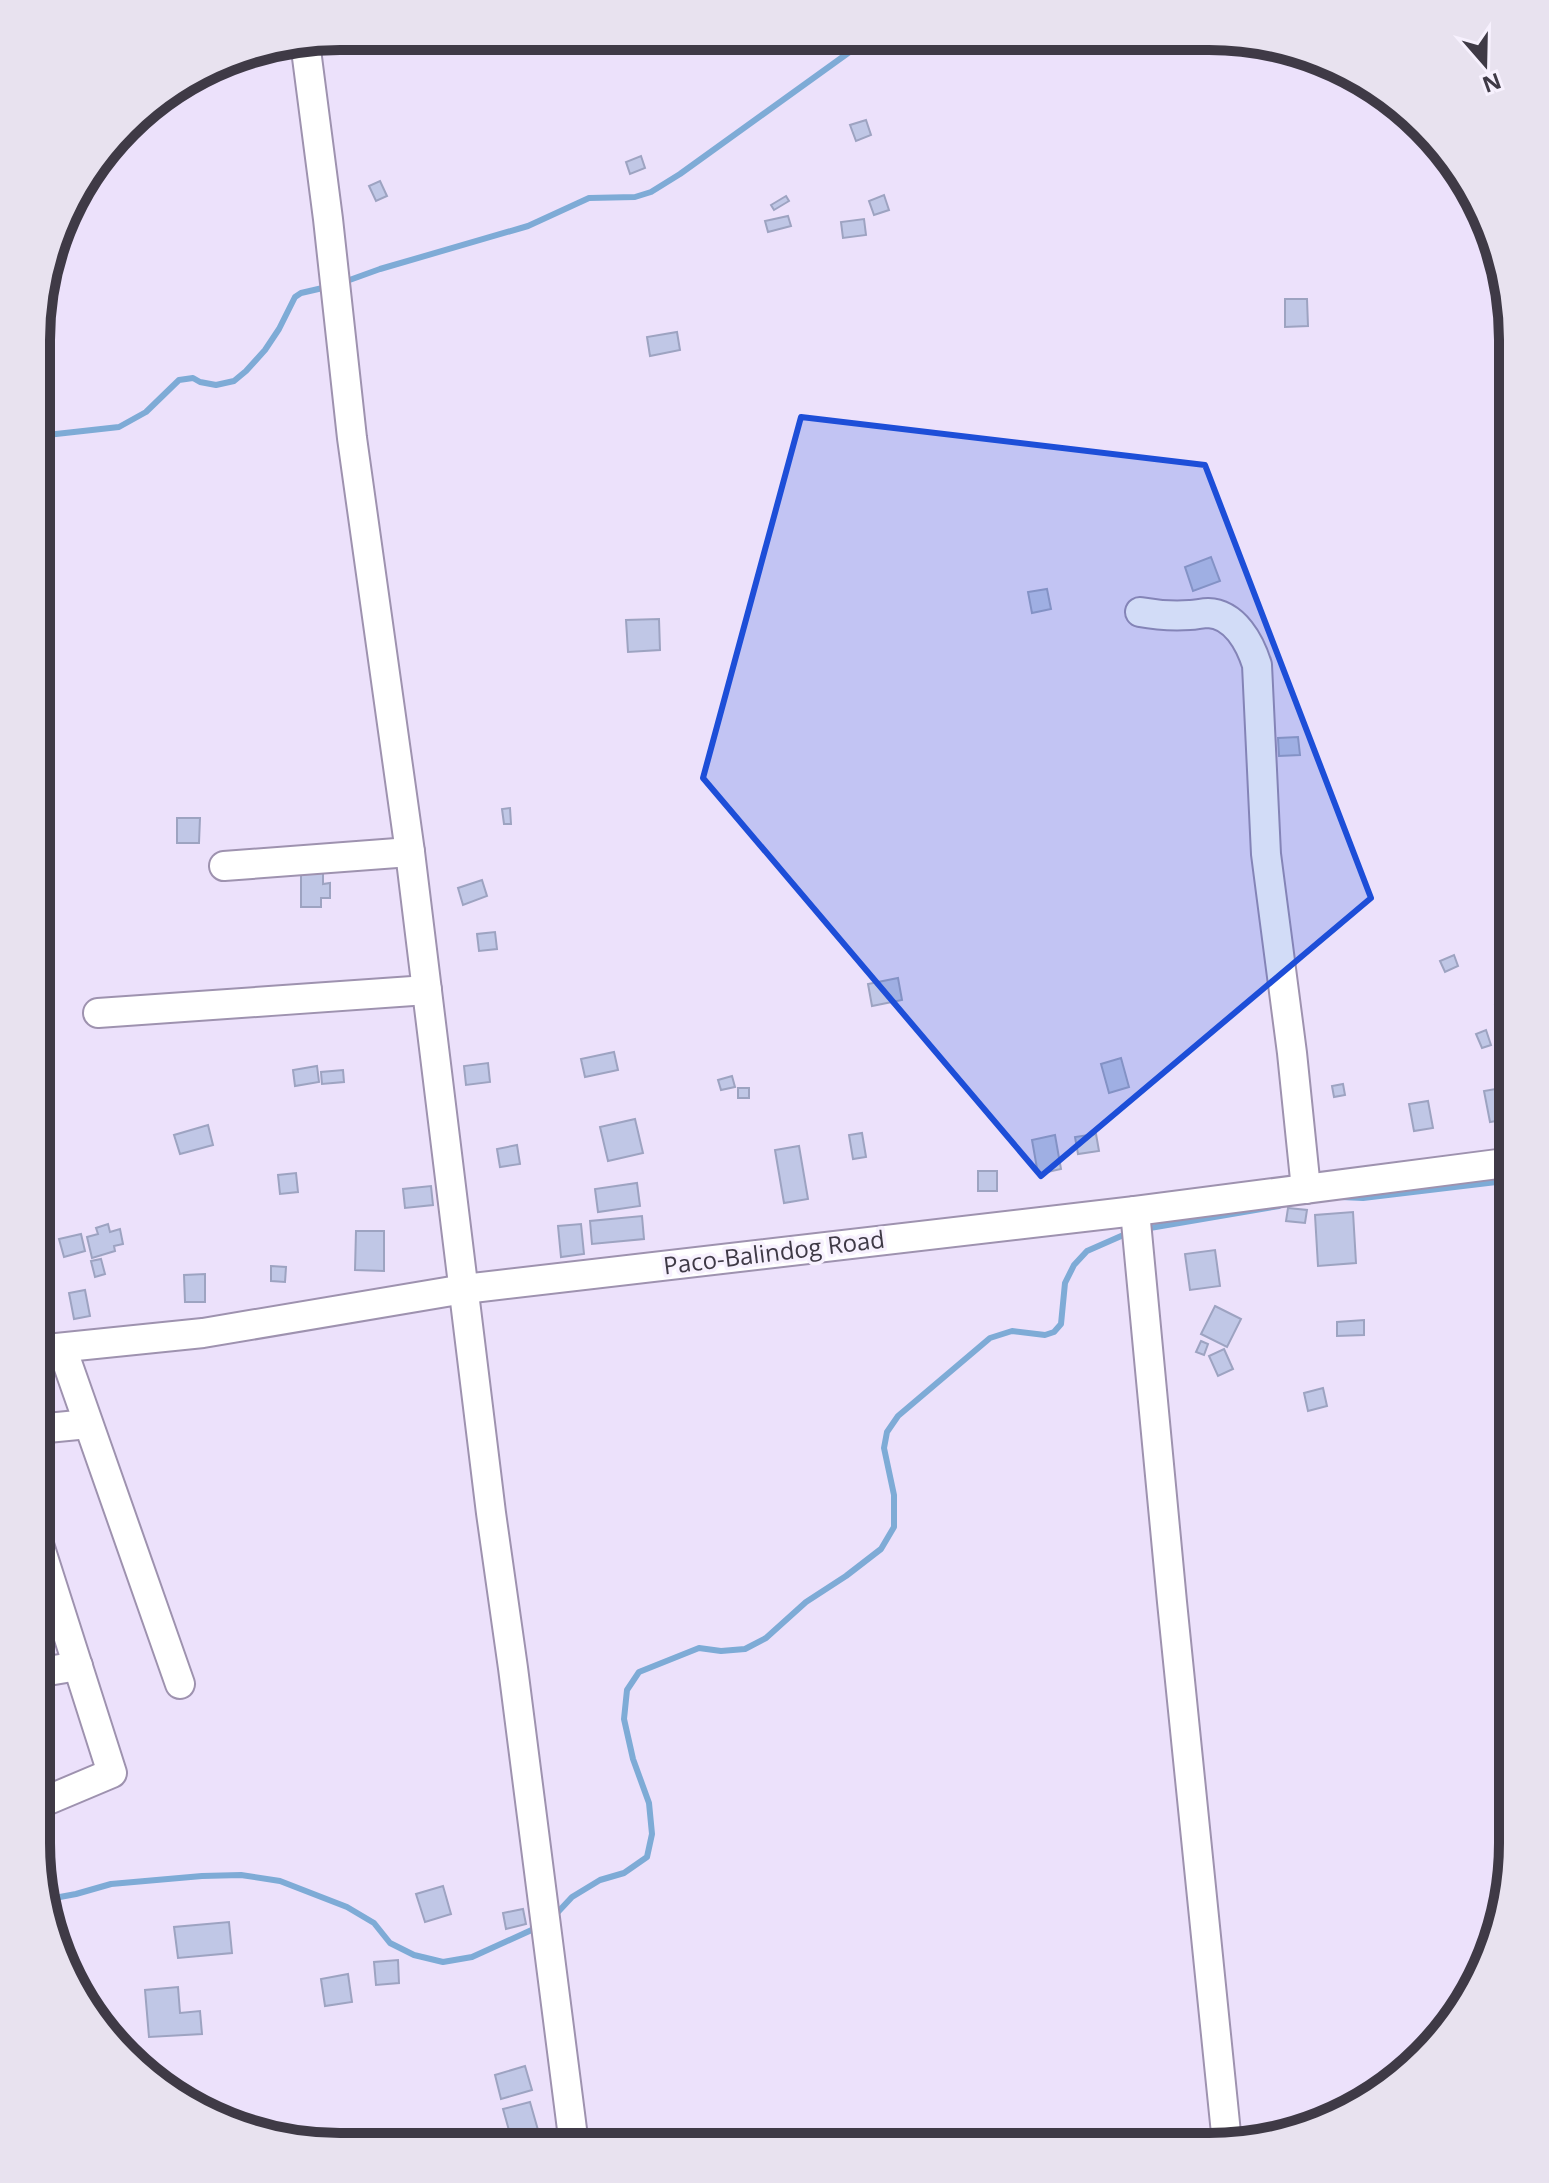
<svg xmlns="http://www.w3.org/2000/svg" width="1549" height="2183" font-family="'Open Sans',sans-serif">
  <rect width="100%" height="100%" fill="#ece1fb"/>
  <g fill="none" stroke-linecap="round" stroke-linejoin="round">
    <g stroke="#7eabd6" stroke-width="6">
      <path d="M344,282L380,269L528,226L589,198L635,197L651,192L680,174L869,38"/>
      <path d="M38,436L119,427L146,412L179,380L193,378L200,382L216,385L234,381L246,371L265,350L279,329L295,297L301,293L327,287"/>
      <path d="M1341,1197L1363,1198L1513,1180"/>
      <path d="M1144,1229L1279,1206"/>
      <path d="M49,1899L76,1894L111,1884L202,1876L241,1875L280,1881L347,1907L374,1923L390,1943L414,1955L443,1962L472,1957L536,1928"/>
      <path d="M558,1912L572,1897L600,1880L624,1873L647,1857L652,1834L649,1803L633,1759L624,1719L627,1690L639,1672L699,1648L721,1651L745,1649L766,1638L806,1602L846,1576L881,1549L894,1527V1495L884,1448L887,1432L898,1416L990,1338L1012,1331L1045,1335L1054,1332L1061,1324L1065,1283L1074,1265L1087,1251L1128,1233"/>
    </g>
  </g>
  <g fill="#c0c7e6" stroke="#9da3c1" stroke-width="2">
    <path d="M866,120L871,135L856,141L850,125Z"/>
    <path d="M641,156L645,168L630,174L626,162Z"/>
    <path d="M380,181L387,196L376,201L369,186Z"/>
    <path d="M884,195L889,210L874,215L869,201Z"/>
    <path d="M786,196L789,201L774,210L771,205Z"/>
    <path d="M788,216L791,226L768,232L765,221Z"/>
    <path d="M864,219L866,235L843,238L841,222Z"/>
    <path d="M1285,299H1307L1308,326L1285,327Z"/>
    <path d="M677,332L680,350L650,356L647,337Z"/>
    <path d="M1211,557L1220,581L1193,591L1185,567Z"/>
    <path d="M1047,589L1051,609L1032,613L1028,592Z"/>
    <path d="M659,619L660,650L628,652L626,620Z"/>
    <path d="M1298,737L1300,755L1279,756L1278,738Z"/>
    <path d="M510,808L511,824H504L502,809Z"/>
    <path d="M177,818H200L199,843H177Z"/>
    <path d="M301,873H323V884L330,883V898H321V907H301Z"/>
    <path d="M482,880L487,896L463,905L458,888Z"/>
    <path d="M495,932L497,949L479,951L477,934Z"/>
    <path d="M1454,955L1458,966L1445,972L1440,961Z"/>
    <path d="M898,978L902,1000L872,1006L868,984Z"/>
    <path d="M1510,1003L1513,1018L1497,1021L1495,1005Z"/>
    <path d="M1486,1030L1491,1045L1482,1048L1476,1034Z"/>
    <path d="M614,1052L618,1070L585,1077L581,1059Z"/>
    <path d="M1121,1058L1129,1087L1109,1093L1101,1064Z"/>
    <path d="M488,1063L490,1082L466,1085L464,1066Z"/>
    <path d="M317,1066L319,1082L295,1086L293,1070Z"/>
    <path d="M1513,1066V1082L1499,1085L1496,1069Z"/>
    <path d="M343,1070L344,1082L322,1084L321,1072Z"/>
    <path d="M732,1076L735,1087L721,1090L718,1080Z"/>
    <path d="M1343,1084L1345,1095L1334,1097L1332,1086Z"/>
    <path d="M1513,1086V1118L1490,1122L1484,1091Z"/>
    <rect x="738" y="1088" width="11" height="10"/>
    <path d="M1428,1101L1433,1128L1414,1131L1409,1104Z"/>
    <path d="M635,1119L643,1153L608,1161L600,1127Z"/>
    <path d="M208,1125L213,1145L180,1154L174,1135Z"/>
    <path d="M862,1133L866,1157L853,1159L849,1135Z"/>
    <path d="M1096,1134L1099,1151L1078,1154L1075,1137Z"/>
    <path d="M1055,1135L1061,1169L1038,1174L1032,1140Z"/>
    <path d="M517,1145L520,1164L500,1167L497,1149Z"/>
    <path d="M799,1146L808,1199L784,1203L775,1150Z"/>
    <rect x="978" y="1171" width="19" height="20"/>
    <path d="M296,1173L298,1192L280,1194L278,1175Z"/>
    <path d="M637,1183L640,1206L598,1212L595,1189Z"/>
    <path d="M431,1186L433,1205L405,1208L403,1189Z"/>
    <path d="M1288,1208L1307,1210L1305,1223L1286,1221Z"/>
    <path d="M1353,1212L1356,1263L1318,1266L1315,1215Z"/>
    <path d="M642,1216L644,1239L592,1244L590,1221Z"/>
    <path d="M108,1224L110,1232L120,1229L123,1244L114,1246L115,1251L92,1258L87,1237L98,1234L96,1228Z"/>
    <path d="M581,1224L584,1254L561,1257L558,1226Z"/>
    <path d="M356,1231H384V1271L355,1270Z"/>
    <path d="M81,1234L85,1251L64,1257L59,1239Z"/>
    <path d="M1215,1250L1220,1286L1190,1290L1185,1254Z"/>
    <path d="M101,1259L105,1274L95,1277L91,1261Z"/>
    <path d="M271,1266L286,1267L285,1282L271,1281Z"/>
    <path d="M205,1274V1302H185L184,1275Z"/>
    <path d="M85,1290L90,1316L74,1319L69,1293Z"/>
    <path d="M1215,1306L1241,1319L1227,1347L1201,1334Z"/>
    <path d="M1364,1320V1335L1337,1336V1322Z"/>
    <path d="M1201,1341L1208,1344L1204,1355L1196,1352Z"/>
    <path d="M1224,1349L1233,1369L1218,1376L1209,1356Z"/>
    <path d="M1323,1388L1327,1406L1308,1411L1304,1393Z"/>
    <path d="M443,1886L451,1914L425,1922L416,1894Z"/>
    <path d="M523,1909L526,1924L506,1929L503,1913Z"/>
    <path d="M229,1922L232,1953L178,1958L174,1927Z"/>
    <path d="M398,1960L399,1983L376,1985L374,1962Z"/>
    <path d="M348,1974L352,2002L325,2006L321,1979Z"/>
    <path d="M178,1987L180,2013L200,2011L202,2034L149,2037L145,1990Z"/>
    <path d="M525,2066L532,2090L501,2099L495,2075Z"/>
    <path d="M530,2102L538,2130L521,2134L520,2131L510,2134L503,2109Z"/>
  </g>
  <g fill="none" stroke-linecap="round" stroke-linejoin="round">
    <defs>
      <g id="minor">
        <path d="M305,42L328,219L352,438L410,852L491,1513L513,1668L574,2145"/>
        <path d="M1140,612C1156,615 1173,616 1190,615C1196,615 1202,613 1208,613C1235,614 1250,643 1257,665L1266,854L1292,1053L1306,1189"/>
        <path d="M224,866L410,852"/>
        <path d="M98,1013L427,990"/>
        <path d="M1135,1211L1172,1602L1227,2143"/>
        <path d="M62,1348L180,1684"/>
        <path d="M37,1350L203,1333L464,1289L1135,1211L1513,1162"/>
        <path d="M37,1429L88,1424"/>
        <path d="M36,1673L78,1666"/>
        <path d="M36,1805L112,1773L37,1538"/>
      </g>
    </defs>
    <use href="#minor" stroke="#9e92af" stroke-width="32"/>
    <use href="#minor" stroke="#fff" stroke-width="28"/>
  </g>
  <path fill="#1d4ed8" fill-opacity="0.2" stroke="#1d4ed8" stroke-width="6" stroke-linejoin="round" d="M801,417L1205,465L1371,898L1041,1176L703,778Z"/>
  <g text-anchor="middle" stroke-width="7" stroke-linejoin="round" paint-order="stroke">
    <g font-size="24" fill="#3f3a46" stroke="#f7f1fe">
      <text transform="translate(774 1253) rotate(-7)" y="8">Paco-Balindog Road</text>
    </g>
  </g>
  <path d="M0 0H1549V2183H0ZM340 50H1209A290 290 0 0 1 1499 340V1843A290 290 0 0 1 1209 2133H340A290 290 0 0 1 50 1843V340A290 290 0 0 1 340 50Z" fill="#e8e2ef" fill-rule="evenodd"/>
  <path fill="none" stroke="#3f3a46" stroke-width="10" d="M340 50H1209A290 290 0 0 1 1499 340V1843A290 290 0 0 1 1209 2133H340A290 290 0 0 1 50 1843V340A290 290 0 0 1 340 50Z"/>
  <g transform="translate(1485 64) rotate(160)" stroke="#f7f1fe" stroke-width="6" paint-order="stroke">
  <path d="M0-6L14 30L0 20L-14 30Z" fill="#3f3a46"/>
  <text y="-12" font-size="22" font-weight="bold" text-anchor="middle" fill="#3f3a46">N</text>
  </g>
</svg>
